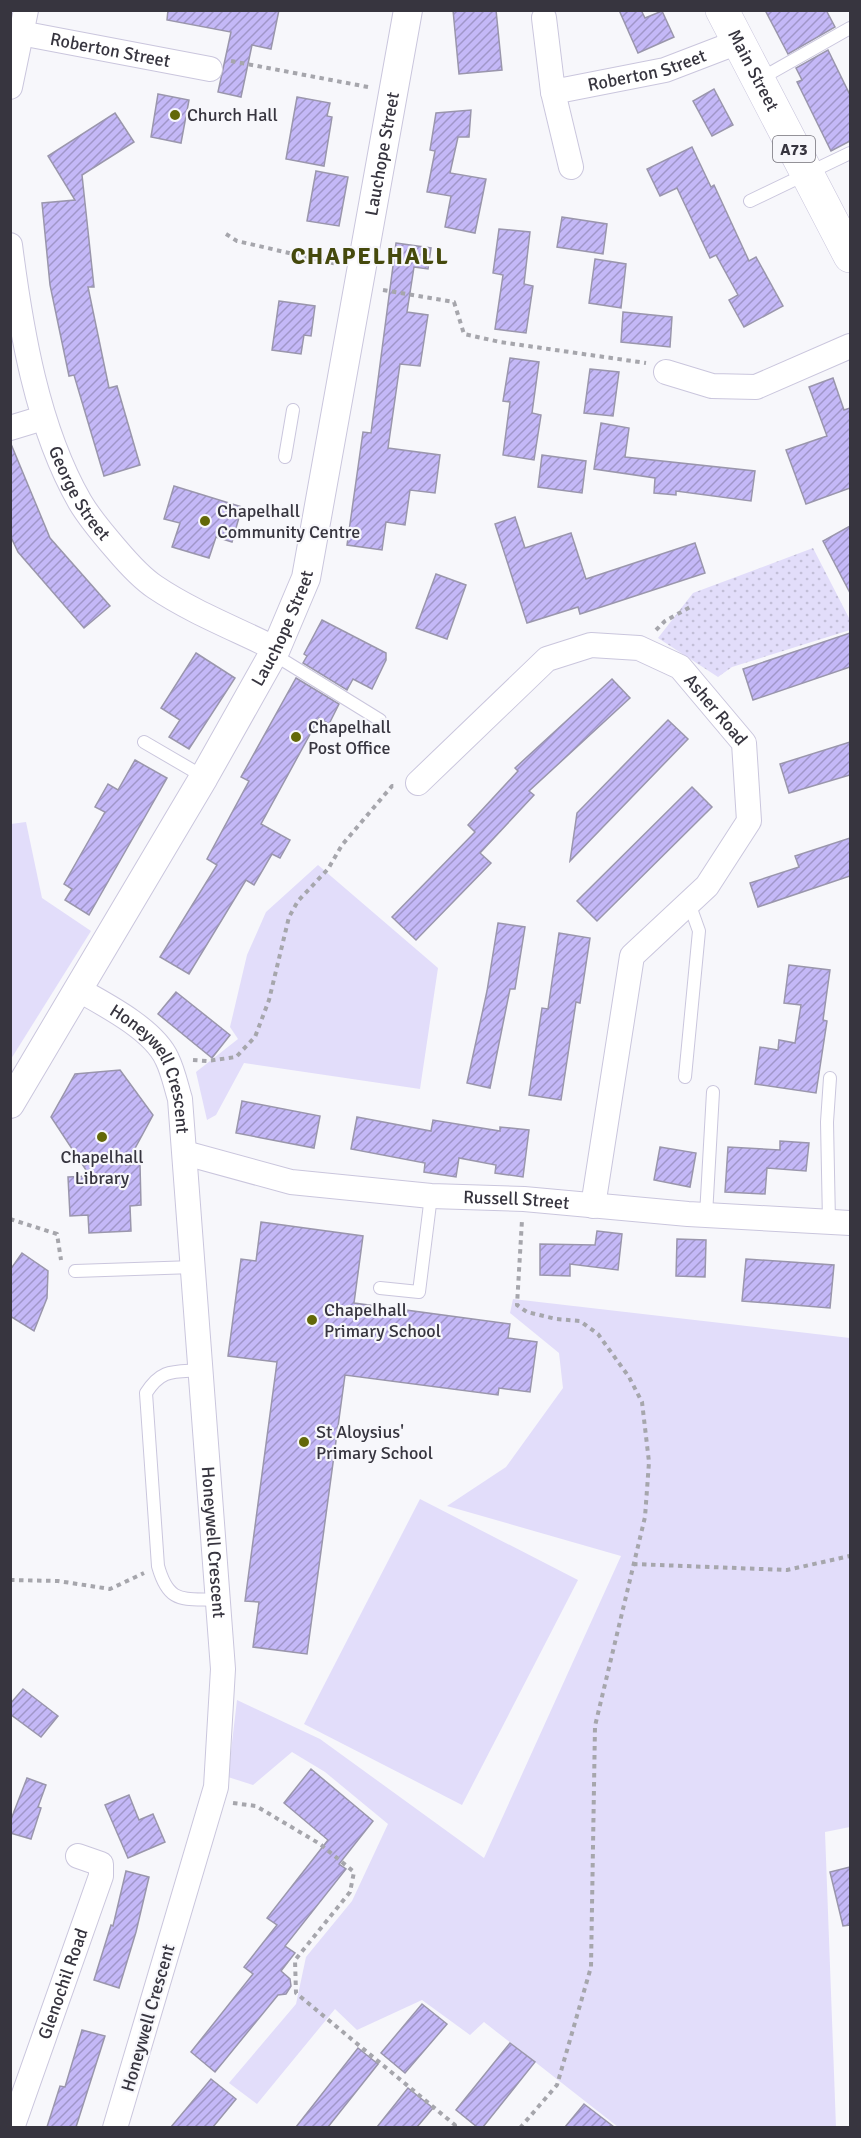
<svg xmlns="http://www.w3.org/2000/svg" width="861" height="2138" font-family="Signika,sans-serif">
  <defs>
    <pattern id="grass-dots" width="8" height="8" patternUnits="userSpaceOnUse" patternTransform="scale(1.5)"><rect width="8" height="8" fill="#e2ddfa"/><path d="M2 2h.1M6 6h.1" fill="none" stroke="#c2bed7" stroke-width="1.8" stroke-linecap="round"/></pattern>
    <pattern id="building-hatch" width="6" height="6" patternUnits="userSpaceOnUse" patternTransform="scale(1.5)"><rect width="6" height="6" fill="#c4b8f7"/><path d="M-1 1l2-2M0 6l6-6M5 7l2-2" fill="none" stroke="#a096c9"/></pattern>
  </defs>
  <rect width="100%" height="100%" fill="#f7f7fb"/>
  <path fill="url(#grass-dots)" d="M813,548L850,620V630L732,667L718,677L658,638L693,593Z"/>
  <g fill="#e2ddfa">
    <path d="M26,822L42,898L91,931L11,1059V824Z"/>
    <path d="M318,865L438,968L420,1089L244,1063L216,1115L207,1120L196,1072L238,1039L230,1027L247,955L266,912Z"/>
    <path d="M513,1299L850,1338V1827L825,1832L836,2127H618L484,2022L470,2035L422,2000L357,2030L335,2009L257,2104L229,2083L296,2004L306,1957L352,1901L388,1824L325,1772L292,1752L253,1785L228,1777L237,1700L320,1739L484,1858L621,1556L447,1506L506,1467L563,1388L559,1353L510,1313Z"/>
    <path d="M420,1499L578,1580L462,1805L304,1724Z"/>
  </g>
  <g fill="url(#building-hatch)" stroke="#9a96ac" stroke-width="1.5">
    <path d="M168,10H279L271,49L252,45L241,97L218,92L231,32L167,20Z"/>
    <path d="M453,10H496L502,70L459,74Z"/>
    <path d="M619,10H641L645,18L662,11L674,37L638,53Z"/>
    <path d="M765,10H826L835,27L788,54Z"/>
    <path d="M828,50L850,95V141L831,151L797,82L802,80L796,68Z"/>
    <path d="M714,89L733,125L712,136L693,101Z"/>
    <path d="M158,94L189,100L181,143L151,137Z"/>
    <path d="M297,97L330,103L327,116L332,117L324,166L286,159Z"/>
    <path d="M471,110L469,137H458L450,173L486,179L475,233L445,227L451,196L427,192L435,151L430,150L436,113Z"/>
    <path d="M115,113L134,142L82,175L94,287H88L109,388L117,386L140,465L104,476L74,375L69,376L50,285L42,203L75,200L48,156Z"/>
    <path d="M692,147L711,187L714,185L749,261L756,257L783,306L744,327L729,300L738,295L716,255L710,258L677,188L660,196L647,169Z"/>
    <path d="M316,171L348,177L339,226L307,221Z"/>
    <path d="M562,217L607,224L603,254L557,247Z"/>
    <path d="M499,229L530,232L524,284L533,286L526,333L495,329L503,275L493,273Z"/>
    <path d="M396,243L431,248L428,269L414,267L407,312L428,315L420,366L400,364L388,448L440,455L435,493L410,490L405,525L386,522L382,550L347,545L363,432L371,433Z"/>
    <path d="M595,259L626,264L621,308L589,303Z"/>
    <path d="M279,301L315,306L311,336L304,335L301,354L272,350Z"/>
    <path d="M623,312L672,317L670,347L621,342Z"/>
    <path d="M510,358L539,362L532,413L541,415L534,460L503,455L510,402L503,401Z"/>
    <path d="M590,369L619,372L613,416L584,413Z"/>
    <path d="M833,378L844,410L850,408V488L806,504L786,450L827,436L809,387Z"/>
    <path d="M601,423L629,428L625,457L755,471L751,501L676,491V495L654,493L655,478L594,469Z"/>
    <path d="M11,444L50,538L110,606L84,628L18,552L10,535Z"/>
    <path d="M542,455L586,461L582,493L538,487Z"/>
    <path d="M174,486L242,507L232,542L216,537L209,558L172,547L180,523L164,519Z"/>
    <path d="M515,517L525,548L571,533L586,579L695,543L705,573L580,614L578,607L527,623L495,524Z"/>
    <path d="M850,526V593L823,541Z"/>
    <path d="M436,574L466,585L447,639L416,628Z"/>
    <path d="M322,620L386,653V660L372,689L353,679L347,690L303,663L307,656L304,654Z"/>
    <path d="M850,633V667L753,700L743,669Z"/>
    <path d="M196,653L235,678L189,749L169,737L180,720L161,708Z"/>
    <path d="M296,678L339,704L329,724L319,718L261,824L290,840L280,858L272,854L254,885L246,880L189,974L160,957L217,865L207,859L249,781L241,777Z"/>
    <path d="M612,679L630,698L529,791L534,795L480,853L491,863L416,940L392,917L475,832L468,825L518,771L515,768Z"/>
    <path d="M668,720L688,739L570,861L577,813Z"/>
    <path d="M850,742V775L789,793L780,764Z"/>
    <path d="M135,760L167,778L89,915L65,900L72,889L64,884L105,812L95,807L108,784L118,790Z"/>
    <path d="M692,787L712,807L597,921L577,901Z"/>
    <path d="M850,838V876L758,907L750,883L799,867L795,856Z"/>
    <path d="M498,923L525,927L515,989H510L490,1088L467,1083L487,991Z"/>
    <path d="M559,933L590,938L580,1003L576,1002L561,1100L529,1095L542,1008L548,1009Z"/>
    <path d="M789,965L830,970L823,1020L827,1021L816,1093L755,1084L760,1047L778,1050L779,1040L795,1043L801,1005L784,1003Z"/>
    <path d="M176,992L230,1035L212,1058L158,1014Z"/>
    <path d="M120,1070L153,1115L126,1165L140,1164L141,1205L130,1206L131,1231L89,1233L88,1215L70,1216L68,1177L90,1176L51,1117L75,1074Z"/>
    <path d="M242,1101L320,1116L314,1148L236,1133Z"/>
    <path d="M357,1117L431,1131L433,1120L500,1131V1127L529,1130L523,1177L495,1173L496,1165L459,1158L456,1177L424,1172L425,1163L351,1149Z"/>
    <path d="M780,1141L809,1143L806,1171L767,1168L765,1194L725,1192L728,1147L780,1150Z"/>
    <path d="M660,1147L696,1153L690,1187L654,1180Z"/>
    <path d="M261,1222L363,1236L354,1303L510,1324L508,1338L537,1342L530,1392L499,1388L498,1395L345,1375L307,1654L253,1647L259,1602L245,1601L277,1362L228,1356L241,1259L256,1261Z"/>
    <path d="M597,1231L622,1234L618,1270L570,1264V1276L540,1275V1244L595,1245Z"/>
    <path d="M677,1239L706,1240L705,1277L676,1276Z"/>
    <path d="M22,1253L48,1271L47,1298L34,1331L10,1316V1270Z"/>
    <path d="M746,1259L834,1265L830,1308L742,1301Z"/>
    <path d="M23,1689L58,1716L41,1737L10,1714V1704Z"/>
    <path d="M311,1769L373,1821L339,1864L346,1869L285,1946L295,1953L281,1971L290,1979L291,1986L286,1994L278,1995L215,2072L191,2052L253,1974L244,1967L277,1925L267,1918L328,1840L284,1803Z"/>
    <path d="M27,1778L46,1785L38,1807L41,1808L31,1839L10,1833V1822Z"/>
    <path d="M129,1795L139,1820L153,1814L165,1842L128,1858L105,1805Z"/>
    <path d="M850,1867V1925L843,1926L830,1872Z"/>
    <path d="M126,1871L149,1877L136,1932L119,1988L94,1980L111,1925L113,1926Z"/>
    <path d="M422,2004L447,2024L405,2073L381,2053Z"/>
    <path d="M82,2030L105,2036L76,2127H47L60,2086L65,2087Z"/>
    <path d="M510,2043L535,2062L483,2127H477L456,2110Z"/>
    <path d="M358,2048L378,2064L328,2127H296Z"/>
    <path d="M211,2079L236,2099L213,2127H171Z"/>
    <path d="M408,2088L433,2108L417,2127H377Z"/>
    <path d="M584,2104L614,2127H565Z"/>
  </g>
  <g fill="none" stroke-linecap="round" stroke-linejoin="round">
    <defs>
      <g id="service">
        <path d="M760,79L850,28"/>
        <path d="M750,201L850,153"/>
        <path d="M285,457L293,410"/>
        <path d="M273,654L380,720"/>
        <path d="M144,742L204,777"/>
        <path d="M685,1077L699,931L689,903"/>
        <path d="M706,1215L713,1092"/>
        <path d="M829,1222L827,1122L830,1078"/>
        <path d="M75,1271L194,1267"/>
        <path d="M380,1288L419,1292L431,1196"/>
        <path d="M201,1370C174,1372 162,1368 146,1393L158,1566C169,1605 183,1598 218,1600"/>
      </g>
      <g id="minor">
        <path id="s1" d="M544,18L553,92L665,70L738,42"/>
        <path id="s2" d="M10,31L210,69"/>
        <path d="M10,87L26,10"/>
        <path d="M553,92L571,167"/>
        <path id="s3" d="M10,245C21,330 37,427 80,502C90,519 103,534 116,549C127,562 140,577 155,587C192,612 236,629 276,649"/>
        <path d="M666,372L712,386L756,387L850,346"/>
        <path d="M10,428L43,418"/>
        <path id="s4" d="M418,783L547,659L591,645L639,648L680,667L744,743L749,821L707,886L632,956L593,1206"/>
        <path id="s5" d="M79,990C106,1005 154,1030 167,1059C173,1071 176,1086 180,1099L223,1669L216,1787L115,2128"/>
        <path id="s6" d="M185,1153L291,1182L431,1196L524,1199L688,1214L850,1223"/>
        <path id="s7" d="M12,2128L101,1876V1864L78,1856"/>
      </g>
      <g id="tertiary">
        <path id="s8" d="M10,1104L204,777L276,649L306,578L408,10"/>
      </g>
      <g id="primary">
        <path id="s9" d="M722,10L850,256"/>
      </g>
    </defs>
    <use href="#service" stroke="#cac6dd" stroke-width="14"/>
    <use href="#minor" stroke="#cac6dd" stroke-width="26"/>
    <use href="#tertiary" stroke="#cac6dd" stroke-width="30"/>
    <use href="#primary" stroke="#cac6dd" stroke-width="34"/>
    <g stroke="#a6a6ac" stroke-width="4" stroke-dasharray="4.5 4.5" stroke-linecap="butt">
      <path d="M231,61L368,87"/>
      <path d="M226,234L237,241L337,264"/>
      <path d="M383,290L454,302L464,334L500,342L646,363"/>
      <path d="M656,630L665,621L692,606"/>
      <path d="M193,1060L207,1061L236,1057L255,1037L269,1000L289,917L298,901L328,869L342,845L392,786H396"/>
      <path d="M10,1219L57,1234L61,1260"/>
      <path d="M633,1564L787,1570L850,1556"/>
      <path d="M10,1580L58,1581L110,1589L144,1573"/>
      <path d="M233,1803L256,1806L320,1844L354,1872L350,1892L295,1960L296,1993L455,2125V2128"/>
      <path d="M520,2128L557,2085L591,1967L595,1726L645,1517L649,1462L642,1402L629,1377L598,1334L580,1321L556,1319L527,1312L517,1305L522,1220"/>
    </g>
    <use href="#service" stroke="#fff" stroke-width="12"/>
    <use href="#minor" stroke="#fff" stroke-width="24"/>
    <use href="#tertiary" stroke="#fff" stroke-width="28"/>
    <use href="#primary" stroke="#fff" stroke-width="33"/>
  </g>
  <g fill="#636808" stroke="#f7f7fb" stroke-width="2">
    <circle cx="175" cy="115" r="6"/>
    <circle cx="205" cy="521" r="6"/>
    <circle cx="296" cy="737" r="6"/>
    <circle cx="102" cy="1137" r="6"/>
    <circle cx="312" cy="1320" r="6"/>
    <circle cx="304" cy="1442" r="6"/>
  </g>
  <g text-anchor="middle" stroke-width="4.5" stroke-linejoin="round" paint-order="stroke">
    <rect fill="#f7f7fb" stroke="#716f77" stroke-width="1.5" x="773" y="136" width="42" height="26" rx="4.5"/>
    <g font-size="16" font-weight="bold" fill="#37353f">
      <text x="794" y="155">A73</text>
    </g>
    <g font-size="18" fill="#37353f" stroke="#f7f7fb">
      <text dy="6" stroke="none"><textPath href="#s2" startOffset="102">Roberton Street</textPath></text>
      <text dy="6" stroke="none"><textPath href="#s1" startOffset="171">Roberton Street</textPath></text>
      <text dy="6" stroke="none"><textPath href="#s9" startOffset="68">Main Street</textPath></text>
      <text dy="6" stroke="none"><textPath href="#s8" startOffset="1035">Lauchope Street</textPath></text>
      <text dy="6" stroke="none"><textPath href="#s3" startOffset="260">George Street</textPath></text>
      <text dy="6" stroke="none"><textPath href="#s8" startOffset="549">Lauchope Street</textPath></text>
      <text dy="6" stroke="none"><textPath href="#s4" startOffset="374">Asher Road</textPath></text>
      <text dy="6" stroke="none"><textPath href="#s5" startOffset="114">Honeywell Crescent</textPath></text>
      <text dy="6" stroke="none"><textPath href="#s6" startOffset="336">Russell Street</textPath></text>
      <text dy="6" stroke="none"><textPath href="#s5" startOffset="600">Honeywell Crescent</textPath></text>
      <text dy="6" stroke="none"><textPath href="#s7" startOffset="153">Glenochil Road</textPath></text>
      <text transform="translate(148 2018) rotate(-74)" y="6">Honeywell Crescent</text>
    </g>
    <g font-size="18" fill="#37353f" stroke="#f7f7fb" text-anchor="start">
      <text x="187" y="121">Church Hall</text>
      <text x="217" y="517">Chapelhall<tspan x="217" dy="21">Community Centre</tspan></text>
      <text x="308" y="733">Chapelhall<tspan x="308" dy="21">Post Office</tspan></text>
      <text x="102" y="1163" text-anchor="middle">Chapelhall<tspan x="102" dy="21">Library</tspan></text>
      <text x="324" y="1316">Chapelhall<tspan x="324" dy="21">Primary School</tspan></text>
      <text x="316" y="1438">St Aloysius'<tspan x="316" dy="21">Primary School</tspan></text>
    </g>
    <g font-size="24" font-weight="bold" letter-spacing="1.5" fill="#45490c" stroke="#f7f7fb">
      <text x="370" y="264">CHAPELHALL</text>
    </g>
  </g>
  <rect width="861" height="2138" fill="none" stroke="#37353f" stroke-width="24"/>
</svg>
